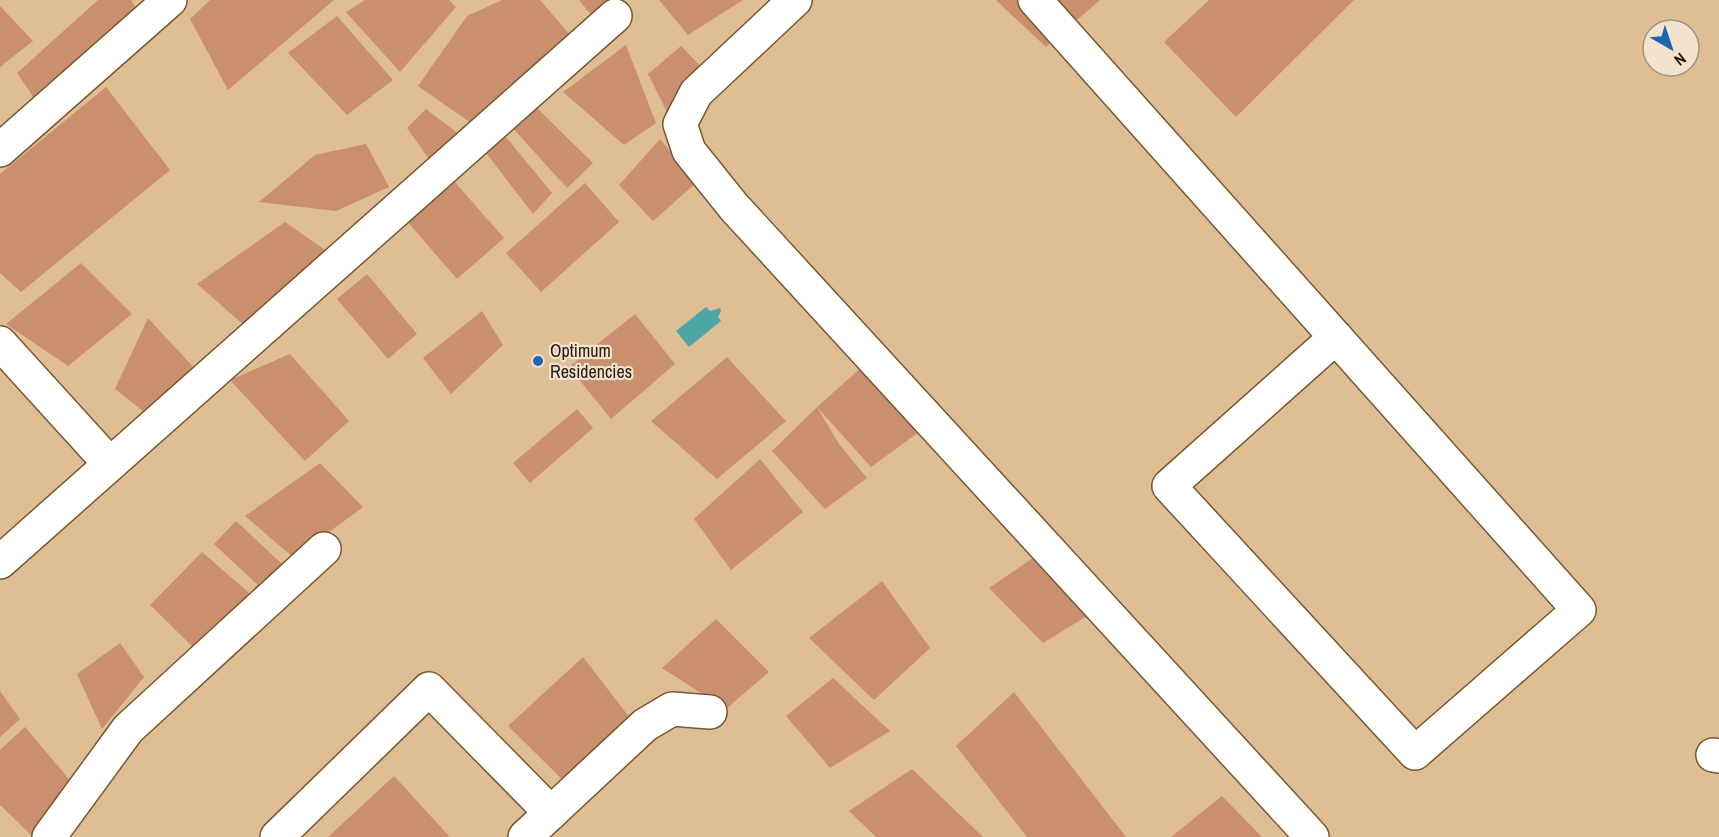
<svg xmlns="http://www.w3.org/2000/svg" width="1719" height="837" font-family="'Archivo Narrow',sans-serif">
  <rect width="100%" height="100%" fill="#dfbe94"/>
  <path fill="#4da7a4" d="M706,307L710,311L720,308L721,311L718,317L721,321L689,347L676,331Z"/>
  <g fill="#ca906d">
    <path d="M98,0H131L138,12L36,101L17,73Z"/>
    <path d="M210,0H334L228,90L190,19Z"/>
    <path d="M365,0H449L456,7L400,72L346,12Z"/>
    <path d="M502,0H540L570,35L471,123L418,86L467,16Z"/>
    <path d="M579,0H620L592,16Z"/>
    <path d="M659,0H743L688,35Z"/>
    <path d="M996,0H1100L1046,47Z"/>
    <path d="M1209,0H1354L1236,117L1164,42Z"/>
    <path d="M0,6L33,41L0,67Z"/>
    <path d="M337,16L393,80L347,115L288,53Z"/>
    <path d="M626,45L656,123L624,145L563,92Z"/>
    <path d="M681,46L703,69L667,112L648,74Z"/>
    <path d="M106,87L170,170L21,292L0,273V174Z"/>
    <path d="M533,104L593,163L567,188L510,125Z"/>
    <path d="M426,109L460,135L431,162L407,128Z"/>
    <path d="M501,131L552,193L533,214L480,145Z"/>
    <path d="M660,139L696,183L653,221L619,185Z"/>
    <path d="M366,144L389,187L336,211L259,202L315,155Z"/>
    <path d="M453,180L504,238L457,279L406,220Z"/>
    <path d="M585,183L619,222L541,292L506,253Z"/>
    <path d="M285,222L328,252L245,326L197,284Z"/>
    <path d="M81,263L132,314L68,366L6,324Z"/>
    <path d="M367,274L417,334L388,359L337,299Z"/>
    <path d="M482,311L503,345L451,394L423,358Z"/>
    <path d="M635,314L675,364L611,419L569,367Z"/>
    <path d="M148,318L195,369L143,411L115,389Z"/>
    <path d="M290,354L349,421L305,461L230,380Z"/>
    <path d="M727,357L786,421L717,479L651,421Z"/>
    <path d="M865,364L923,429L871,467L817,407Z"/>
    <path d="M817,407L839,444L867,478L825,509L772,451Z"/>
    <path d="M577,409L593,428L530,483L513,463Z"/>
    <path d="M760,459L803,512L731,570L694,519Z"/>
    <path d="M320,463L363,507L294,558L245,516Z"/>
    <path d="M236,521L282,564L258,585L214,544Z"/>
    <path d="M202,552L255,598L195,649L150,605Z"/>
    <path d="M1033,558L1087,616L1043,643L989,588Z"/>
    <path d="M882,581L930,648L874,700L809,638Z"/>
    <path d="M716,619L769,672L726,709L662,668Z"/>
    <path d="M120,643L144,677L102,729L77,674Z"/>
    <path d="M583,657L630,718L563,780L508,726Z"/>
    <path d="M833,678L890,731L830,768L786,716Z"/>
    <path d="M0,691L20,719L0,737Z"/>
    <path d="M1014,692L1126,837H1027L956,746Z"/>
    <path d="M25,727L74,785L33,837L0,805V750Z"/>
    <path d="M912,769L983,837H876L849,811Z"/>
    <path d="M394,776L450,837H328Z"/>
    <path d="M1222,796L1262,837H1171Z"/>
  </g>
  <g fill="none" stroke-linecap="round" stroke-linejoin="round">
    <defs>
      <g id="minor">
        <path d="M795,0L696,93L680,124L689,151L734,207L1312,837"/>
        <path d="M1035,0L1579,610L1415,753L1169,486L1336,337"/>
        <path d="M0,150L170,0"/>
        <path d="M0,343L110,464"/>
        <path d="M0,562L615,16"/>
        <path d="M1713,755L1719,756"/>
        <path d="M49,837L128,729L324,549"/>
        <path d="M277,837L429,689L551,813"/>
        <path d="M525,837L645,725L672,709L710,712"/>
      </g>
    </defs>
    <use href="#minor" stroke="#765932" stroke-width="36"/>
    <use href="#minor" stroke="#fff" stroke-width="33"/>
  </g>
  <circle fill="#1768b6" stroke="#f3e2cd" stroke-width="2" cx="538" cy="361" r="6"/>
  <g text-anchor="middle" stroke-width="4.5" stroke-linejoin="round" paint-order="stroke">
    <g font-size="18" fill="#261909" stroke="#f3e2cd" text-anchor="start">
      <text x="550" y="357">Optimum<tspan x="550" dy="21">Residencies</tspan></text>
    </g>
  </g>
  <g transform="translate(1671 48) rotate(141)"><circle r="28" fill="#f3e2cd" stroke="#a1927f" stroke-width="1.5"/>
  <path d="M0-4.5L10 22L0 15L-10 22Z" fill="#1768b6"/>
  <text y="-9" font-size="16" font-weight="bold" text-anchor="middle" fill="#261909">N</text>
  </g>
</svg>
